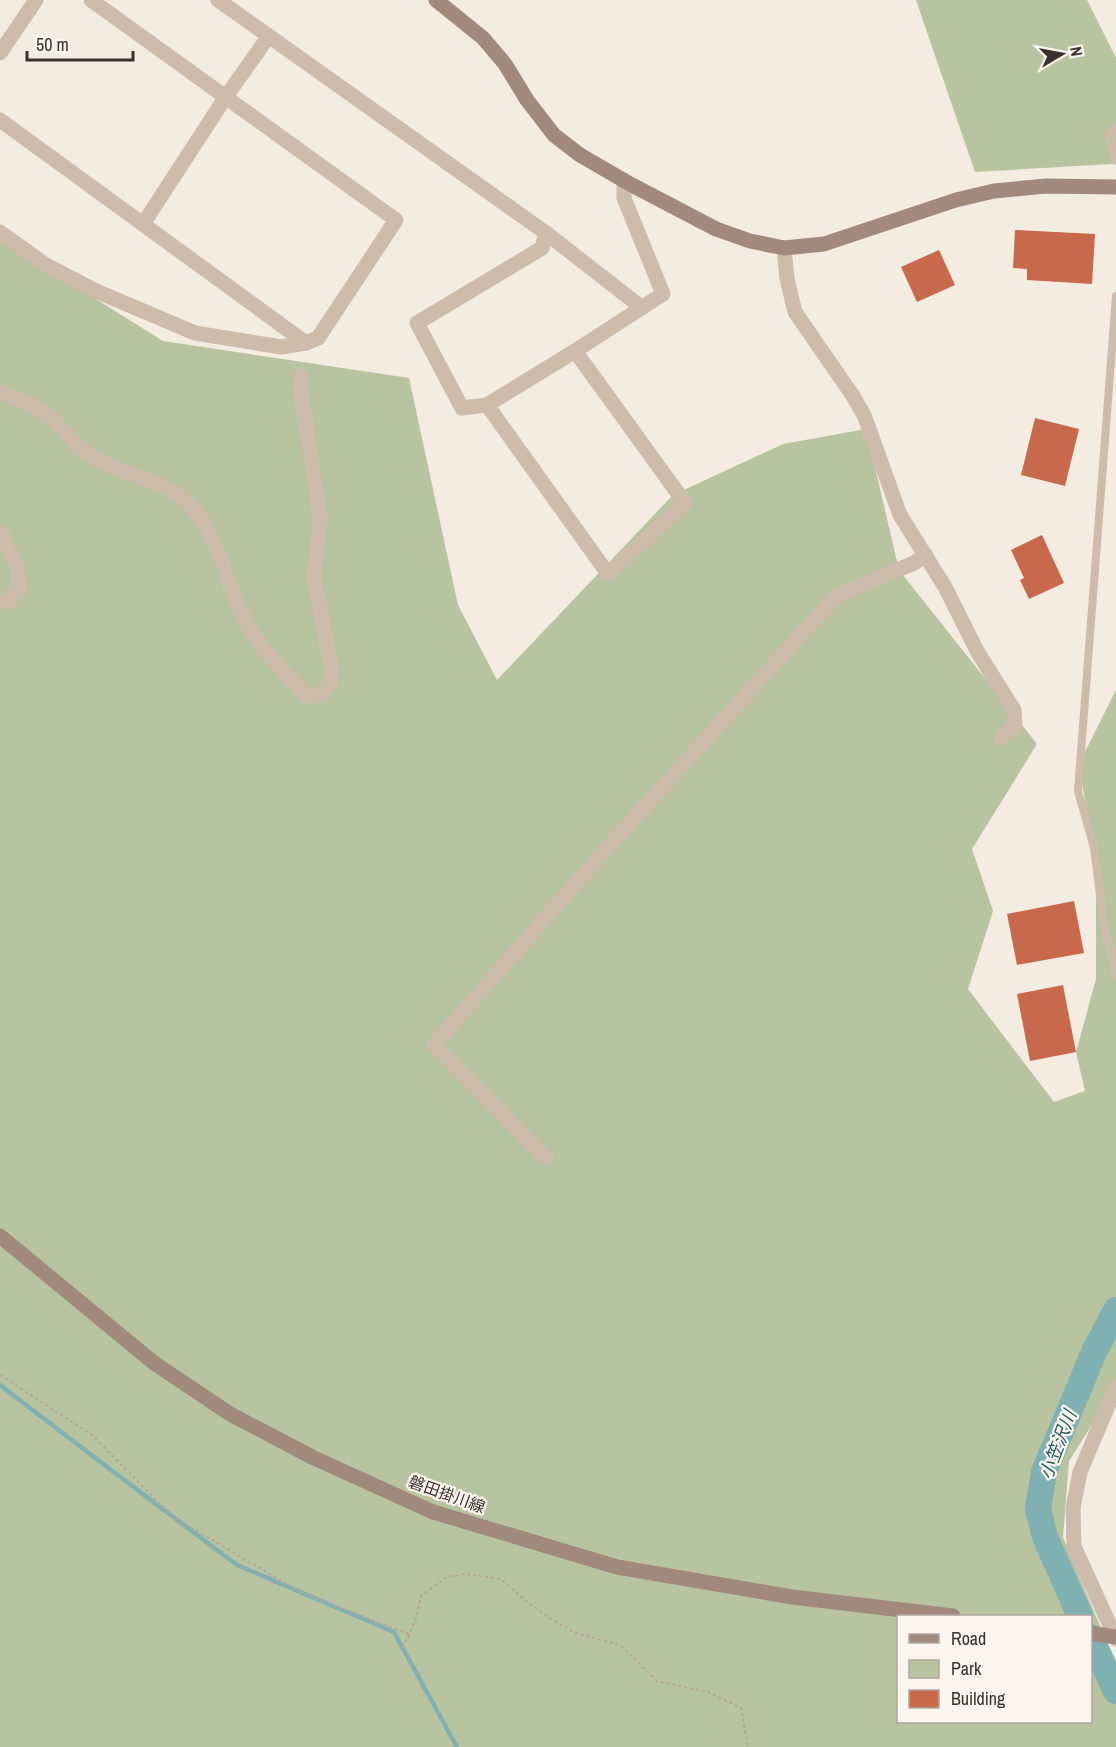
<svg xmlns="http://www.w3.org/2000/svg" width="1116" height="1747" font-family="'Archivo Narrow','Noto Sans JP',sans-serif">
  <rect width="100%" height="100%" fill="#f4ebe1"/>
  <g fill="#b8c4a0">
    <path d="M916,0H1087L1116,58V148L1113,164L975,172Z"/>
    <path d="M0,239L163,341L409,378L458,605L497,680L673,495L783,444L866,429L899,570L1037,744L972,849L993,911L968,989L1054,1102L1085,1091L1076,1052L1096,979V867L1079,764L1116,690V1387L1069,1461L1063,1537L1116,1664V1672L1091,1644L1090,1616H898V1722H1090L1091,1654L1116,1679V1747H0Z"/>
  </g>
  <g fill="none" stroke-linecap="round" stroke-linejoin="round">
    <path stroke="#7fb0b2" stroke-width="4.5" d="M0,1385L111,1470L237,1565L394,1632L457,1747"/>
    <g stroke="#7fb0b2" stroke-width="26">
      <path d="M1080,1616L1045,1537L1038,1509L1044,1472L1094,1352L1116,1310"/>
      <path d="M1090,1637L1116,1691"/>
    </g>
  </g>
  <g fill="#c8694b">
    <path d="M1015,230L1095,234L1092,284L1027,280V269L1013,268Z"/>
    <path d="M939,250L955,285L917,302L901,267Z"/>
    <path d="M1035,418L1079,429L1065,486L1021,475Z"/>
    <path d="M1042,535L1064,583L1029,599L1020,580L1024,578L1011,550Z"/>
    <path d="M1074,901L1084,953L1017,965L1007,914Z"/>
    <path d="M1063,985L1076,1052L1030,1061L1017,994Z"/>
  </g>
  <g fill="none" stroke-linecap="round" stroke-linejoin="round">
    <g stroke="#b9a596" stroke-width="2" stroke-dasharray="3 3" stroke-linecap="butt">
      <path d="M0,1375L91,1434L172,1516L300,1592L409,1634"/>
      <path d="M403,1648L416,1619L421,1596L447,1577L465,1574L501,1579L527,1602L551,1619L575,1633L620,1645L657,1681L708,1692L741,1708L748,1747"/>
    </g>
    <g stroke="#cdbbac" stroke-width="8">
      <path d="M1116,126L1108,136L1116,161"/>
      <path d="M1116,296L1078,791L1094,848L1104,926L1116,975"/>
    </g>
    <g stroke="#cdbbac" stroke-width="15">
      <path d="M218,0L546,233L641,307"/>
      <path d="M0,53L36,0"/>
      <path d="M0,120L306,343"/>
      <path d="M143,224L225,98L269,36"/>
      <path d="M0,232L46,265L96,291L195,333L281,347L306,343L318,338L396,220L91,0"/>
      <path d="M546,233L542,248L417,323L462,408L487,405L575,351L663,294L624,198V180"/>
      <path d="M784,248L787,279L795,312L853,396L864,415L900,515L945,587L977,651L1014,710L1015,726L1001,738"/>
      <path d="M0,392C12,397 36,405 46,413C63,427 75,447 96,459C131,479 172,478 198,515C223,550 229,594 251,630C266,655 287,675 307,696L322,695L330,684L332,670L314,578L320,515L300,388L301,376"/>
      <path d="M487,405L608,574L685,503L575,351"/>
      <path d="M0,533L17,566L20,587L9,601L0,602"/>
      <path d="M546,1158L434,1045L598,858L836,596L914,563L926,555"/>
      <path d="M1116,1387L1080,1472L1073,1508L1074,1546L1116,1639"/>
    </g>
    <g stroke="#a18a7d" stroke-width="15">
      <path d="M436,0L483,38L505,64L527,100L554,135L580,155L630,184L716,229L750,241L784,248L824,244L956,200L994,191L1046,186L1116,187"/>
      <path d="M0,1236L154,1363L230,1414L314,1458L433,1512L617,1567L792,1597L953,1616"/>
    </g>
    <path stroke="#a18a7d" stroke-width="15" d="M1090,1633L1116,1637"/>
  </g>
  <g text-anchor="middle" stroke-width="4.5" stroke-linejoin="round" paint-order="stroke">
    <g font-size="16" fill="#3b302b" stroke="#fbf5ee">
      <text transform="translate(447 1494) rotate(20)" y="6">磐田掛川線</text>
    </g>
    <g font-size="18" font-style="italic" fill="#1f5a5e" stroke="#fbf5ee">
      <text transform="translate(1058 1445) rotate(-69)" y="6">小笠沢川</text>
    </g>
  </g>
  <rect x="897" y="1615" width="195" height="108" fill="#fbf5ee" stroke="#aea6a0" stroke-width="1.5"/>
  <rect x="909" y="1634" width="30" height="9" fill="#a18a7d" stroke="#aea6a0" stroke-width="1.5"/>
  <text x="951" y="1645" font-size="18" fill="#3b302b">Road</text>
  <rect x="909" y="1660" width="30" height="18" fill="#b8c4a0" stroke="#aea6a0" stroke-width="1.5"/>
  <text x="951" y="1675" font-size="18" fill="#3b302b">Park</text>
  <rect x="909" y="1690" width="30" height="18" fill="#c8694b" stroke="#aea6a0" stroke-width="1.5"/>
  <text x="951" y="1705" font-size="18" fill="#3b302b">Building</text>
  <g transform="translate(1062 54) rotate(80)" stroke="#fbf5ee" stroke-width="4.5" paint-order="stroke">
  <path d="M0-4.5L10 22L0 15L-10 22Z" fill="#3b302b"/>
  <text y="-9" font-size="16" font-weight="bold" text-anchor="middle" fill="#3b302b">N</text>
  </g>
  <path d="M27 51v9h106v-9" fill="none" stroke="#3b302b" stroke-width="3"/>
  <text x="36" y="51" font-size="18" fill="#3b302b" stroke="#fbf5ee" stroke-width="4.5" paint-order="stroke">50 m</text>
</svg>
